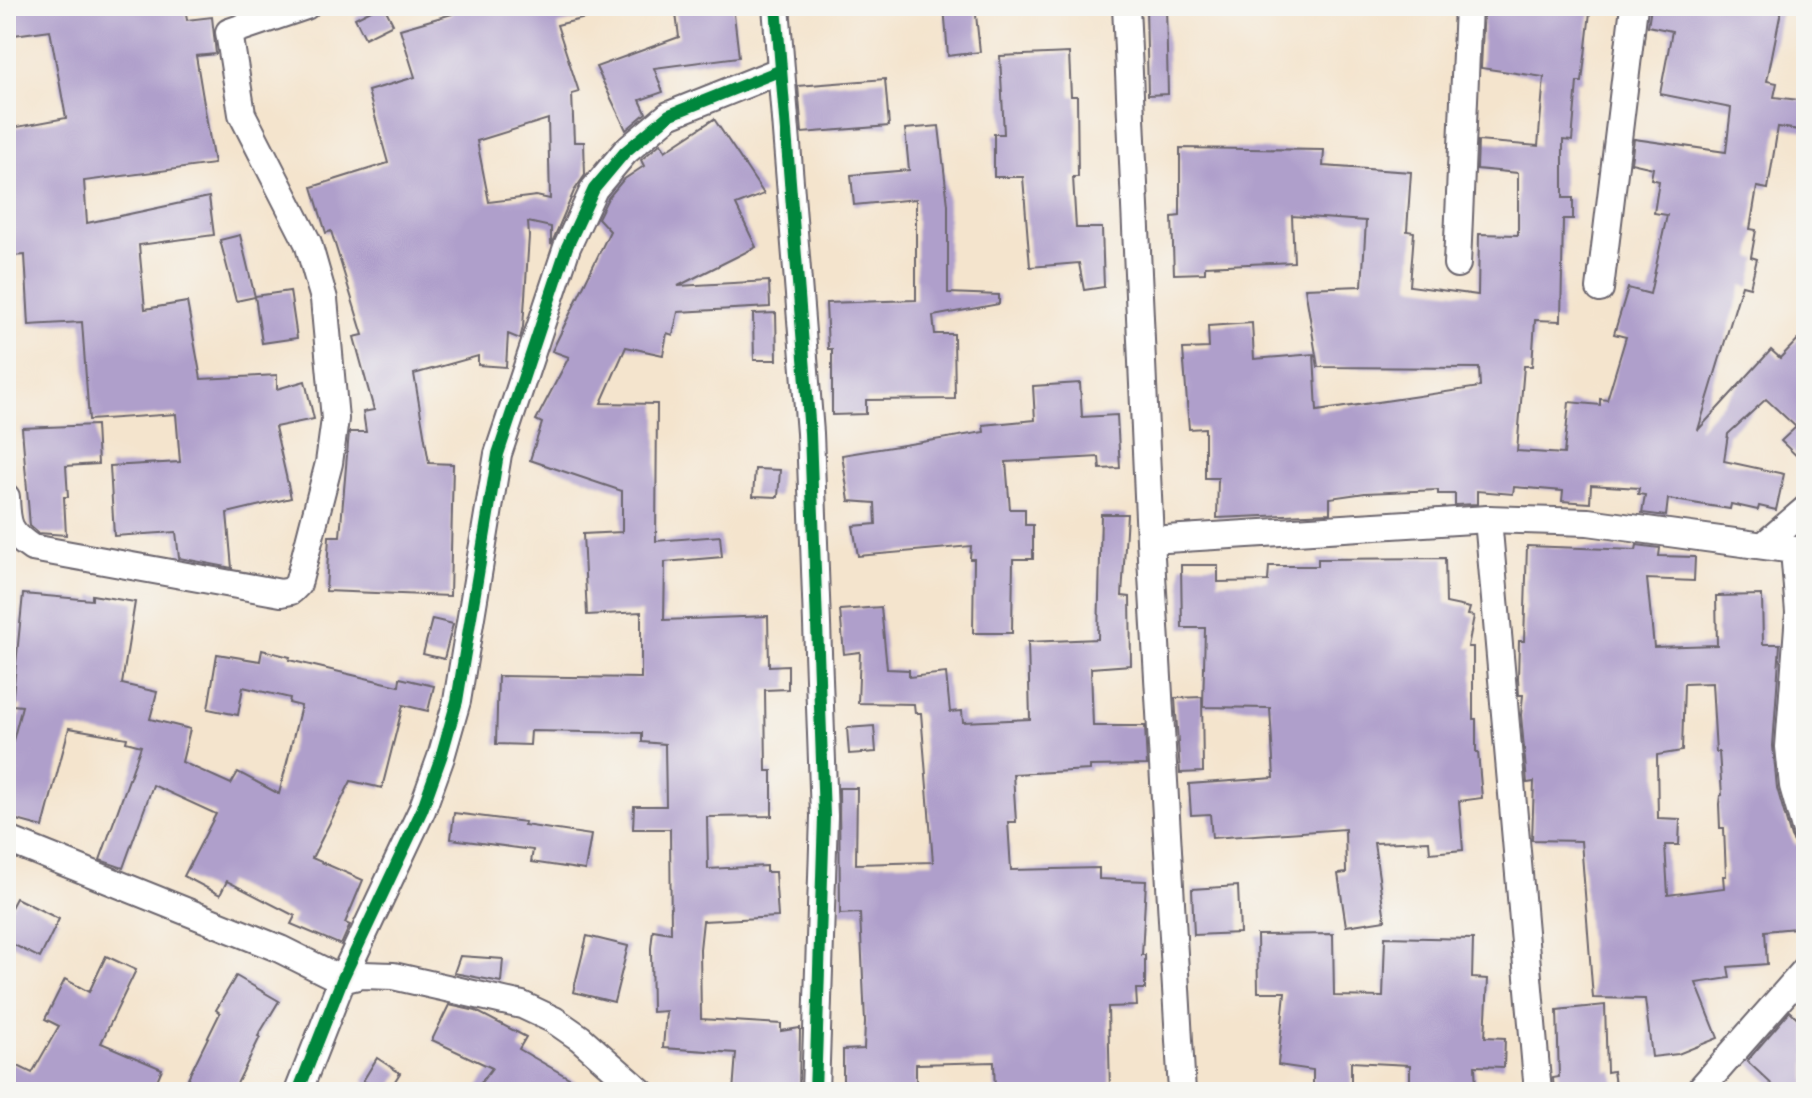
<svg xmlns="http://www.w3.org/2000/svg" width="1812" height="1098" font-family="'Gochi Hand',sans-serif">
  <rect width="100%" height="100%" fill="#f6f6f2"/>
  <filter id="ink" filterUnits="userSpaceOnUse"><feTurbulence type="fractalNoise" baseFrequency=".0125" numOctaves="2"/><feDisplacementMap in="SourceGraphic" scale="16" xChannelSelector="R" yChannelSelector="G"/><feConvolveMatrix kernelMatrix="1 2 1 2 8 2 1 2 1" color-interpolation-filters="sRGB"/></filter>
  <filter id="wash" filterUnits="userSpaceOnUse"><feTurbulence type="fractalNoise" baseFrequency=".006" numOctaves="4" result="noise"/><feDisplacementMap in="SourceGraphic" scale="32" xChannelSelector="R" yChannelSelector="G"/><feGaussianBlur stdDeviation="1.8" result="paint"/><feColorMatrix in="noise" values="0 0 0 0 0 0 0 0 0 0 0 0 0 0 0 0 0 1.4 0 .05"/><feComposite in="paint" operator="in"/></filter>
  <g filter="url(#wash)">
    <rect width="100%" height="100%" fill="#f4e4cd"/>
    <g id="blocks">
      <g fill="#af9fcb" fill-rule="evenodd">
        <path d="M6,6H185L187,20L212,17L216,54L196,56L214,164L84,181L87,223L209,197L214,235L139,245L145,309L187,302L201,379L277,375V389L305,381L314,419L275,427L291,498L227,513L232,568L179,558L176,532L114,536L110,466L180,462L176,414L89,420L82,322L29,325L25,255L11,256L6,129L66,118L50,30L6,36Z"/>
        <path d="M379,6H384L393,24L365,38L355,18Z"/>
        <path d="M450,6H601L602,14L557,25L579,92L572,94L574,142H584L585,175L574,191L551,245V227L528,222L529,236L523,327L520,339L508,334L506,367L478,365V356L414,374L429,463L453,464L450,596L326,591L329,536H340L349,432H366L363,412L374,410L354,337L363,335L331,231L326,233L312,187L388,163L368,91L415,77L400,29L452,14ZM548,119L550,199L536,196L489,202L477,141Z"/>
        <path d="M675,6H733L739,57L654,68L663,92L640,100L646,113L626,130L596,67L679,37Z"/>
        <path d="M944,6H975L980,52L948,56Z"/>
        <path d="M1146,6H1166L1168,94L1148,95Z"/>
        <path d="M1484,6H1548L1590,12L1582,82H1577L1572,141L1563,140V198H1573V219H1563L1561,321L1535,320L1532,366H1524L1517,451L1564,454L1569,402L1600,405V399L1607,400L1626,337L1614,334L1628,288L1650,294L1667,215L1654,213L1659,181L1651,179L1653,168L1631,163L1634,139L1726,152L1731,108L1660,94L1672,31L1648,26L1651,6H1782L1767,81L1777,83L1774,97L1806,101V131L1778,127L1768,189L1757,187L1750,229L1756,230L1751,257L1757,259L1750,287L1742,285L1698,430L1771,350L1780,358L1806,331V465L1781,441L1796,427L1766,399L1728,434L1724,461L1784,474L1776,510L1759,506L1758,510L1731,504L1730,509L1668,499L1666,516L1642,513L1645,495L1638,494L1639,488L1591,485L1590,503L1562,501L1563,491L1514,487L1513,494L1477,491V504L1455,505V494H1438V490L1365,493L1330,498V513L1217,518L1218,478H1205V428L1189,429L1183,349L1209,348L1208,326L1252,323L1254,359L1314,354L1317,411L1480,387L1479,368L1318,367L1305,288L1362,286L1366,221L1292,216L1294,262L1205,266V273L1174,274L1172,217L1180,216V148L1324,150L1323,166L1411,172L1407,231L1414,232L1410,286L1478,295L1479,234L1518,235V173L1477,169L1478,141L1538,146L1544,77L1481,68Z"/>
        <path d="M1069,53L1071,96H1077L1078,177H1073L1076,228H1102L1104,287L1084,290L1079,263L1030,267L1023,177H994V134H1004L1000,56Z"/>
        <path d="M885,79L889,126L802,133L798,86Z"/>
        <path d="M714,119L764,194L736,205L756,247L678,286L769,281L770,307L678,312L673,335L667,333L663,355L626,347L601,403L657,404L656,541L720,536L722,557L665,562L664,620L768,616L769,666L788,665V689L765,690L766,771H772V816L707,817L708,869L766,866V872H775L778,917L703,921L700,949L701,1019L781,1024V1031L800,1028L799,1092H733L736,1053L663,1048L666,1011L652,1012L651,948L653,930L671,933L670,829H633L634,806H666L665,744L642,742V733L531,731L530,745L496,744L498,676L641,678V612L587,615L583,534L622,532V491L530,460L542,423L536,420L569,357L552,351L610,231L598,218L608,198L623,180L644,166L641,160L661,143L665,151Z"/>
        <path d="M939,126L948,205V293L999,295V304L933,316L935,334H954L955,399L866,400V414L832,415V349H828L826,303L916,300V199L854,205L851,175L909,170L905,129Z"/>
        <path d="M240,235L255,297L236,301L220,240Z"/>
        <path d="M290,291L297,338L262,343L255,296Z"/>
        <path d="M776,313L777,360H754L753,314Z"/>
        <path d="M1080,383L1082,417L1117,415L1120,468L1100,469L1099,457L1006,462L1010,509H1025V525H1033V559H1013L1012,633H973L974,559H970L971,546L858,556L853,526L876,524L875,503L849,501L842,455L984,432L983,425L1035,420L1033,386Z"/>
        <path d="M96,425L98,464L66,466L68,497H64L66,535L38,533L30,526L22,428Z"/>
        <path d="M755,469L780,470L778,497L753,496Z"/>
        <path d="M1101,514H1127L1122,596L1130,597L1131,665L1091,668L1093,726H1145L1147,765L1090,766V770L1013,774L1016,822H1008L1011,870L1099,868V879L1146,881L1142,955H1145V989H1136L1137,1006L1108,1007L1110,1092H995L994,1062L916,1064V1092H843V1050L864,1049L865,1022L860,913L840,914L839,788H857L856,864L933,862L921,713H915L914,704L858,703L860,652L844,654L840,610L881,607L887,669L909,670V677L946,673L950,712L962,711L963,722L1030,719L1028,642L1098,639Z"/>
        <path d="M1637,545L1660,548L1659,556L1695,557L1694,581L1647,579L1654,647L1717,645L1716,596L1762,595L1763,644H1780L1773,746L1777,788L1791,837L1795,844L1806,848V878L1803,879L1806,927L1765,931L1767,964L1728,967L1730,978L1696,983L1718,1038L1678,1054L1652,1057L1645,999L1593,998L1581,841L1532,840L1534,782L1527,783L1521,715L1523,695H1519L1518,679L1519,641H1524L1527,546L1636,550ZM1712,683L1716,752H1719L1722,795L1720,796L1719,804L1720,828H1724L1726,876H1723L1724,888L1668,895L1665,845H1679L1680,819L1658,818L1657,755L1682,751L1684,684Z"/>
        <path d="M1445,558L1446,603L1470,608L1468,615L1474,616L1468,647H1473V719H1476V752H1478L1482,798L1459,801L1463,850L1430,853L1429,841L1374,843L1385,920L1346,926L1338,874L1346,873L1345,829L1212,838L1210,814L1191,815L1189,784L1274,778L1270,708L1203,707L1205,628H1182L1181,565H1218V582L1268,581L1269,566H1318V559Z"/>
        <path d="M23,594L92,600V595L135,602L122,684L157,692L150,719L190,729L182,762L231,784L238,772L279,794L301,706L289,703L290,698L243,687L238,715L208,709L217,654L260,661L262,650L290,657L289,660L399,686L400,678L434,686L428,711L403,705L382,788L351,781L312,858L363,880L345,923L350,925L341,945L291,924L295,916L227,881L220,895L184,876L216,814L153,785L123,868L100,860L141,746L126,742L127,738L69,728L43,827L6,817V768L22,706L12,705Z"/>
        <path d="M432,619L453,624L444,659L423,654Z"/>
        <path d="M1202,697L1203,772L1180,773L1175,698Z"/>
        <path d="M874,726L876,752L849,754L847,728Z"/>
        <path d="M454,813L525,822L524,825L591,835L585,870L531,862L533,850L451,839Z"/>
        <path d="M1238,886L1240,933L1194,935L1192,889Z"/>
        <path d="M16,898L59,919L40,958L6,941V917Z"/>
        <path d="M1333,934L1334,996L1383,997L1385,937L1473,939L1472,978L1488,979L1485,1037L1505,1038L1504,1067L1475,1066L1476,1092H1410V1065L1351,1062V1092H1313V1070L1278,1065L1285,992H1258L1257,935Z"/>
        <path d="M587,936L628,946L614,1002L573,992Z"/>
        <path d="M106,956L136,970L101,1043L162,1069L152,1092H6V1060L32,1073L59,1026L45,1019L65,979L89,992Z"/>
        <path d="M460,956L503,959L501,982L454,973Z"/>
        <path d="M236,976L279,1001L258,1036L260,1037L233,1092H207L186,1082L220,1013L216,1010Z"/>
        <path d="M449,1005L476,1011L526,1037L519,1049L593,1092H474L492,1068L432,1040Z"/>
        <path d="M1605,1005L1607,1072L1613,1071L1616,1092H1554L1553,1078L1559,1077L1557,1010Z"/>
        <path d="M1790,1011L1806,1026V1092H1780L1747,1061Z"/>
        <path d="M377,1058L400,1073L388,1092H362L367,1083L363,1081Z"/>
      </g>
    </g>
  </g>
  <g filter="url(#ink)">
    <use href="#blocks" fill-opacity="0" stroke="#6c666e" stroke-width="2"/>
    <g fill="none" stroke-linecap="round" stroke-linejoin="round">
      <defs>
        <g id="minor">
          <path d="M776,6L810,433L824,816L815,1092"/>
          <path d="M1126,6L1150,540L1182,1092"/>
          <path d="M1457,264L1468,6"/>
          <path d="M1600,289L1634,6"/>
          <path d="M6,497C7,525 8,532 32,548L281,593L291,591L298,584L329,463L335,419L324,299L308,243L242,114L229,32L306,6"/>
          <path d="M1488,519L1538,1092"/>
          <path d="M1150,540L1488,519L1588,522L1794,550L1799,613L1789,747L1793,786L1806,832"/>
          <path d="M1764,545L1806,509"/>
          <path d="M6,839L280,949L342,980L362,975L393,976L522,1005L554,1020L580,1038L641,1092"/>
          <path d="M298,1092L342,980L422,810L441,757L457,701L498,454L567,247L594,189L625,152L669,115L779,71"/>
          <path d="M1698,1092L1806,969"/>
        </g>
      </defs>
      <use href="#minor" stroke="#6c666e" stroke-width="30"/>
      <use href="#minor" stroke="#fff" stroke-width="26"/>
      <defs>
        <g id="cycleway">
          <path d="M776,6L810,433L824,816L815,1092"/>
          <path d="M298,1092L342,980L422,810L441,757L457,701L498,454L567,247L594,189L625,152L669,115L779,71"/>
        </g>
      </defs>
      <use href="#cycleway" stroke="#f6f6f2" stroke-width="17"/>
      <use href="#cycleway" stroke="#00873e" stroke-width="12"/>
    </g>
  </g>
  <rect width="1812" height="1098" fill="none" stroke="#f6f6f2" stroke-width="32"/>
</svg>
